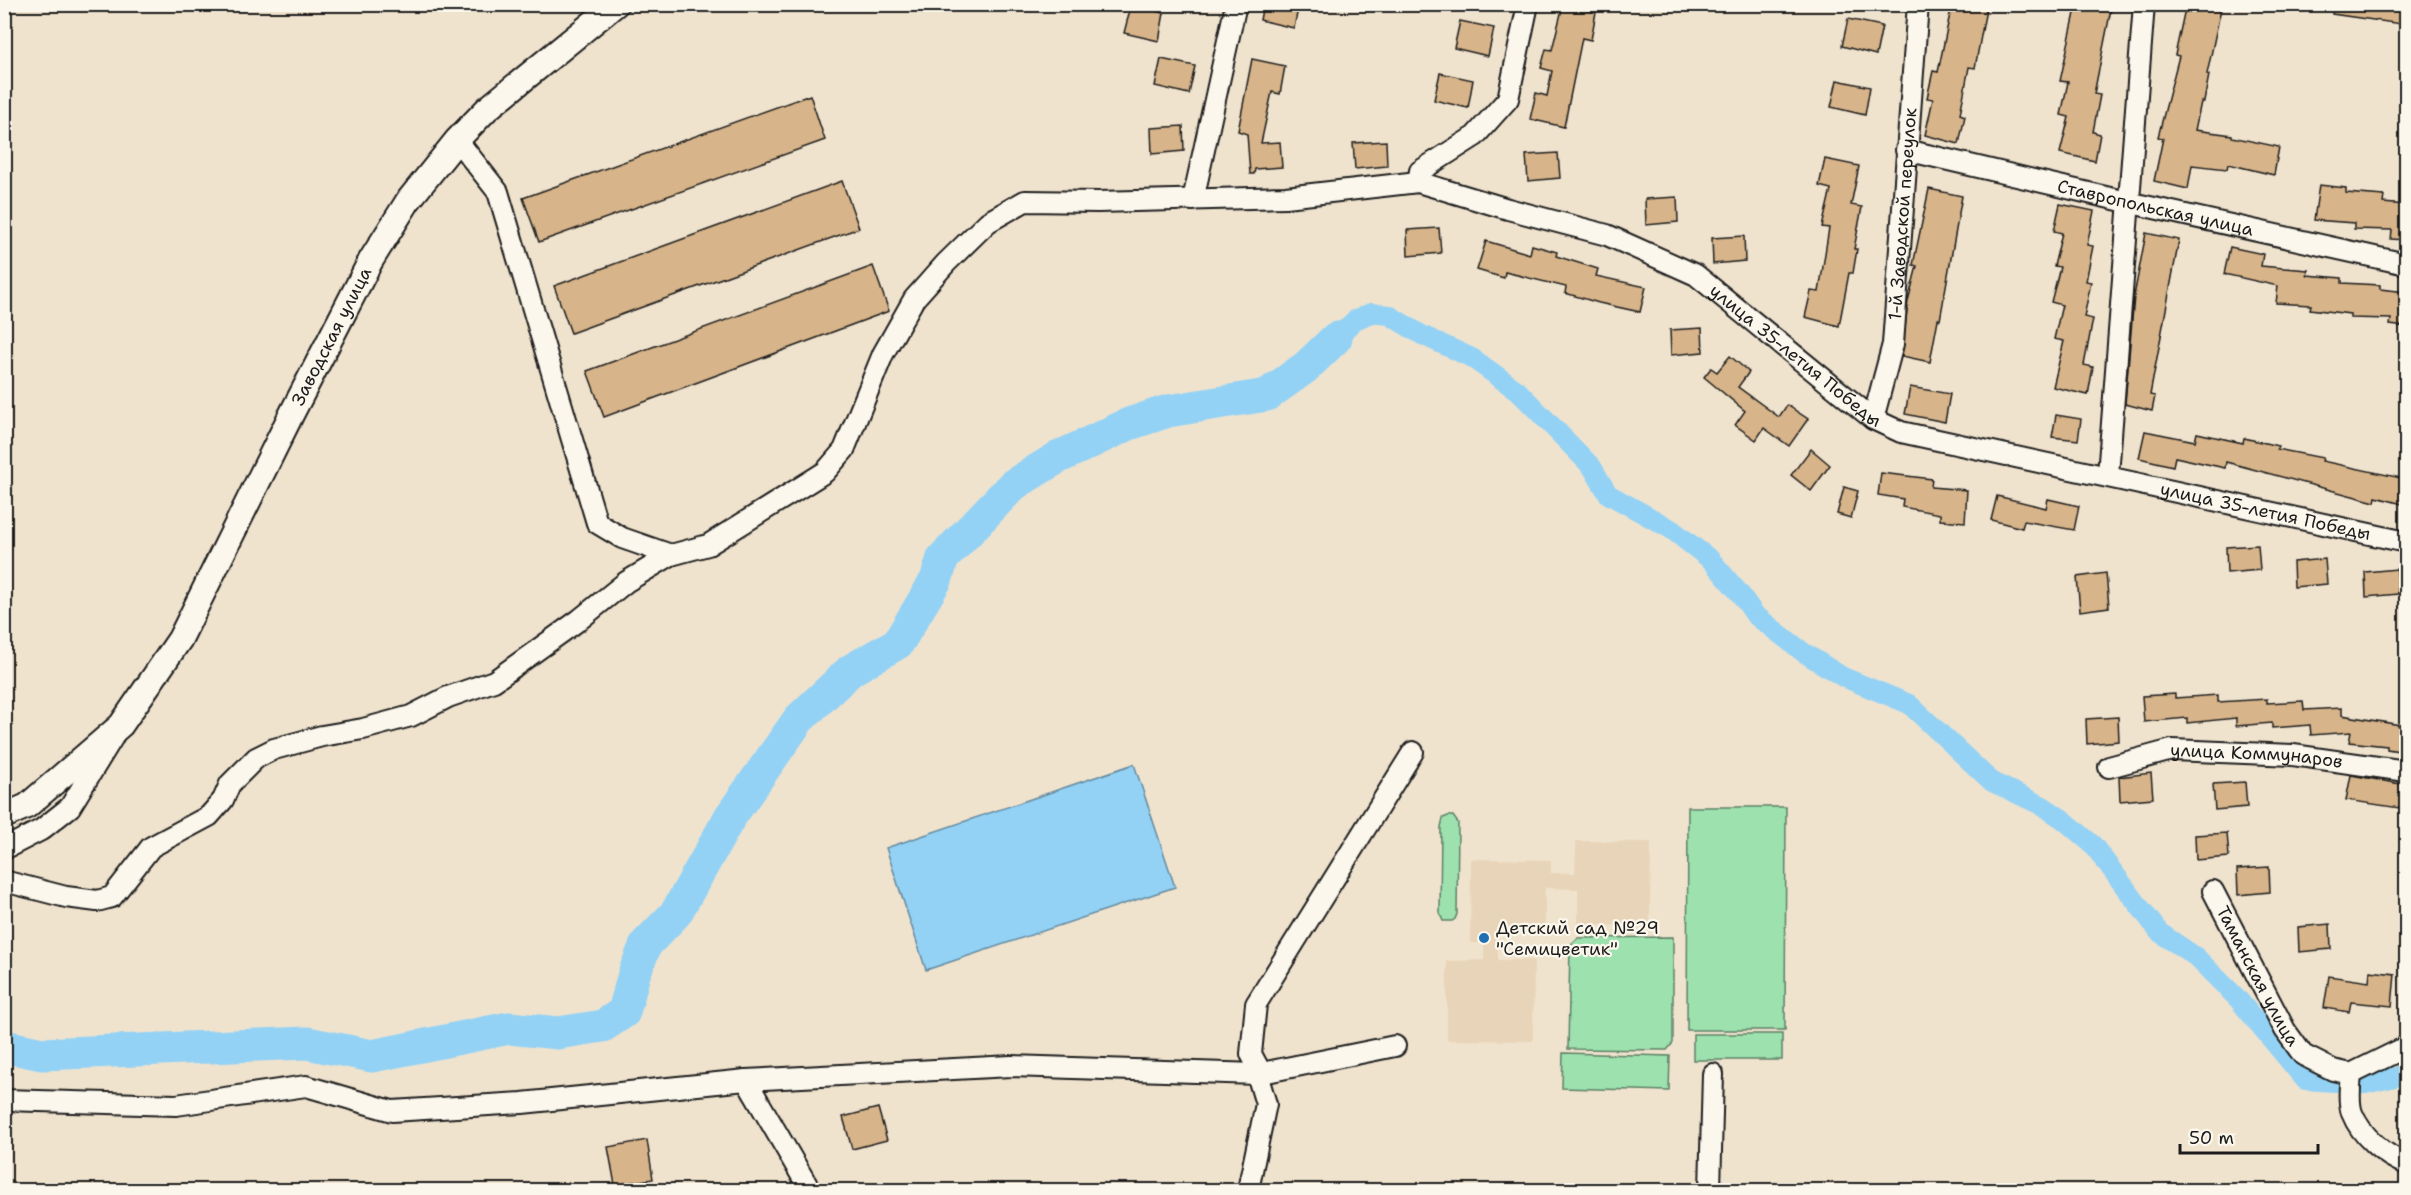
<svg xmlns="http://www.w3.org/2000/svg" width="2411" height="1195" font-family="'Shantell Sans',sans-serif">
  <rect width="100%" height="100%" fill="#f0e3ce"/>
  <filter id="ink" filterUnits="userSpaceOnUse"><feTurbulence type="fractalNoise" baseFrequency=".0167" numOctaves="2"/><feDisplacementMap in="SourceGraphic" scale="12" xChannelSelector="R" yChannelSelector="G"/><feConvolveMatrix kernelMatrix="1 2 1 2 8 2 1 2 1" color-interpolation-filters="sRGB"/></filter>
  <g filter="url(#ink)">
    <path fill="#e8d5b9" d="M1576,841L1651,842L1650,926L1578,925V889L1545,888V934L1498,933V960H1534L1533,1041L1447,1040V961L1484,960V943H1470L1471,859L1551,860V873H1575Z"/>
    <g fill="#9de2ae" stroke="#5c7f65" stroke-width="1.5">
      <path d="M1688,807H1786L1785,1030H1687Z"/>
      <path d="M1448,816H1453L1458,823L1457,914L1455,919L1452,921H1443L1440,914L1441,827L1443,818Z"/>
      <path d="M1673,937V1043L1667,1050L1568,1049L1570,945L1578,938Z"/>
      <rect x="1693" y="1034" width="89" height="26"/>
      <path d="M1563,1053L1670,1056L1669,1091L1562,1088Z"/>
    </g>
    <path fill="#93d2f5" stroke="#63899e" stroke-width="1.5" d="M1134,764L1175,887L926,970L886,848Z"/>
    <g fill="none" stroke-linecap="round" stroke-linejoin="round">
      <g stroke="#93d2f5" stroke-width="20">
        <path d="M1336,338L1355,320L1371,313L1389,315L1422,335L1472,358L1518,391L1592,467L1608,494L1671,529L1711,560L1741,595L1755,615L1803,652L1843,677L1909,704L1992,782L2043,806L2064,820L2093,845L2159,932L2196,957L2238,999L2305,1080L2335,1082"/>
        <path d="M2365,1084L2399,1076L2406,1072"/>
      </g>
      <path stroke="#93d2f5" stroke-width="33" d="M4,1046L42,1054L307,1043L372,1056L509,1028L558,1033L603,1026L624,1012L634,974L646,944L676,913L730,817L799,719L851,670L898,643L936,580L943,558L1013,485L1057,458L1129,424L1168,411L1267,395L1306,367L1336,338"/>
    </g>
    <g fill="#d7b489" stroke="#1c1c1c" stroke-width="1.5">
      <path d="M1263,4H1299L1294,28L1260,20Z"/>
      <path d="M1952,4H1987L1975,68L1969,67L1960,114L1965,116L1959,144L1925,135L1933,99L1927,98L1933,71L1938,72Z"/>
      <path d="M2077,4H2112L2094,94L2100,95L2093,132L2100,134L2095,161L2060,153L2069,117L2061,115L2068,82L2060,81Z"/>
      <path d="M2186,4H2222L2207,74L2209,75L2204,102H2201L2195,130L2232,135V137L2279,147L2274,175L2228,164L2227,169L2192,165L2188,189L2154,181L2163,138L2158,137L2179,56L2175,55Z"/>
      <path d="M2333,4H2404L2401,24L2332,14Z"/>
      <path d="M1563,5L1596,12L1591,40L1582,38L1564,127L1530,119L1536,93L1547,96L1552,71L1541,68L1546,49L1552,50Z"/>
      <path d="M1131,6L1164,13L1159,41L1124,33Z"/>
      <path d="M1848,19L1882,26L1876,55L1842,46Z"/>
      <path d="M1460,21L1494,28L1488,56L1454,48Z"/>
      <path d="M1161,59L1195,66L1189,94L1155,86Z"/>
      <path d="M1252,59L1285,66L1280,94L1272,92L1261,143L1280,142L1282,167L1255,169L1254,174H1250L1247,134L1238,131Z"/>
      <path d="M1440,73L1473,80L1468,108L1434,100Z"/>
      <path d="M1837,80L1870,87L1865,115L1831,107Z"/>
      <path d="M810,95L825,140L539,242L523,198Z"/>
      <path d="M1183,126L1184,151L1152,154L1151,128Z"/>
      <path d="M1386,141L1387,166L1355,169L1353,143Z"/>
      <path d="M1558,153L1560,178L1528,181L1526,155Z"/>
      <path d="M1825,159L1859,166L1851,205L1862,207L1854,249H1857L1853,273H1849L1839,326L1805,317L1811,291L1819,292L1829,228L1822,227L1831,189L1819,186Z"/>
      <path d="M842,181L859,228L571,333L554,286Z"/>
      <path d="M2319,185L2346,188V193L2384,196L2383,203L2406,205V240L2391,239L2392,230L2354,229V223L2314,220Z"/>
      <path d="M1929,189L1962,196L1940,320L1938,319L1930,362L1902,356L1908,301L1917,266L1913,265Z"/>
      <path d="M1677,197L1678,222L1646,225L1645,199Z"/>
      <path d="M2060,204L2094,211L2087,245L2093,246L2086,281L2091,282L2084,317L2093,319L2084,365L2093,367L2088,395L2053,387L2064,341L2054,339L2062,305L2051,302L2060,267L2054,266L2062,233L2054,231Z"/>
      <path d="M1439,228L1441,253L1408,256L1407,230Z"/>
      <path d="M2146,233L2179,240L2150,395L2155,396L2152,411L2125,404L2134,296Z"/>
      <path d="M1744,236L1745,261L1713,264L1712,238Z"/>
      <path d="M1486,241L1530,254L1532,245L1557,252L1556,256L1598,269L1596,276L1646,287L1640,312L1599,303L1565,293L1566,287L1505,272L1504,278L1477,270Z"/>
      <path d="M2230,247L2263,254L2261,266L2308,270L2307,275L2342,278V283L2380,285V289L2406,292V327L2390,325L2391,319L2350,318V314L2310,309L2311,305L2276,303L2278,286L2224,274Z"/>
      <path d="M873,266L889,311L604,417L587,371Z"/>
      <path d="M1702,328L1703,352L1671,355L1670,330Z"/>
      <path d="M1730,356L1749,372L1738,387L1779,417L1787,405L1808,419L1789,446L1764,428L1756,440L1735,425L1745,411L1704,377L1711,368L1717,372Z"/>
      <path d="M1910,387L1950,394L1945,422L1905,414Z"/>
      <path d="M2056,415L2081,419L2078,440L2052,437Z"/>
      <path d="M2145,431L2195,441L2197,433L2243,443L2244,438L2278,446L2277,449L2323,458L2322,461L2406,479V505L2376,497L2375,502L2226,462L2225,468L2175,457L2173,466L2139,458Z"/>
      <path d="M1811,449L1830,465L1811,491L1791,475Z"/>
      <path d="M1881,473L1932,479L1931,487L1967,490L1965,522L1940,520V514L1902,507L1903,499L1878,495Z"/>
      <path d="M1844,487L1858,491L1851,518L1837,514Z"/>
      <path d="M1997,496L2046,508L2048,499L2079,506L2074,530L2024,521L2022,528L1991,520Z"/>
      <path d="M2258,545L2260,570L2227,573L2226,547Z"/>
      <path d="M2325,559L2327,584L2294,587L2293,562Z"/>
      <path d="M2397,569L2398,594L2366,597L2365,572Z"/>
      <path d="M2106,573L2109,607L2080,611L2077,577Z"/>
      <path d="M2175,694V698L2218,695V702L2267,699V703L2303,701L2304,710L2342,708V715L2406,726V752L2387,749V746L2349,742L2351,732L2311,735L2310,725L2272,728V723L2236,726V718L2187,723V718L2144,722L2142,696Z"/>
      <path d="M2118,717L2119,741L2087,744L2086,719Z"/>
      <path d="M2151,773L2153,798L2120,801L2119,777Z"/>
      <path d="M2351,775L2406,785V809L2346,800Z"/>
      <path d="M2245,782L2247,807L2215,810L2213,784Z"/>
      <path d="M2227,833L2229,857L2196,860L2195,835Z"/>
      <path d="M2269,867L2270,892L2238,895L2237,869Z"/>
      <path d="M2330,924L2331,949L2299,952L2298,927Z"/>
      <path d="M2370,971L2395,974L2392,1006L2351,1002L2349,1012L2324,1008L2329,976L2369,982Z"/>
      <path d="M878,1108L887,1140L852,1149L843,1117Z"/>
      <path d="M647,1140L653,1179L615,1185L608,1147Z"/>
    </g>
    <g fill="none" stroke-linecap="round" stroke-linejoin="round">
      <defs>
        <g id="minor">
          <path id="s1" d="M457,140L498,192L597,523L622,538L671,555L708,545L825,472L844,450L883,354L914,299L946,263L988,222L1025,201L1098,202L1286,197L1418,182L1508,209L1607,235L1696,275L1873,419L1901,432L2406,542"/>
          <path id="s2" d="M1906,150L2127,202L2406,264"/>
          <path d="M1418,182L1420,171L1475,136L1508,99L1528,4"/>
          <path d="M1193,200L1236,4"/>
          <path id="s3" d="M1873,419L1893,344L1918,4"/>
          <path d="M2108,475L2144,4"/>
          <path id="s4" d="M2109,767L2172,750L2293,755L2406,771"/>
          <path d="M4,849L41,830L70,807L113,737"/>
          <path d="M4,881L66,897L97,901L112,897L151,847L209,816L223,800L230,784L256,758L274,749L322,736L363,729L411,716L448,697L494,681L579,620L626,582L671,555"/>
          <path id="s5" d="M2213,891L2285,1030L2303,1055L2333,1070L2351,1074L2406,1047"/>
          <path d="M2351,1074C2350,1085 2348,1102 2352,1113C2361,1136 2384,1155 2406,1164"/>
          <path d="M746,1080L810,1190"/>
          <path d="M4,1100L176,1105L306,1086L392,1111L522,1103L746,1080L1011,1066L1257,1074L1395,1046"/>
          <path d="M1248,1190L1266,1104L1257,1074L1258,1067L1251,1054L1256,1004L1413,752"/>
          <path d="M1710,1190L1713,1074"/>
        </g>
        <g id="major">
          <path id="s6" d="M4,816L27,806L121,725L180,639L292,413L371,260L408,201L457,140L487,109L616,4"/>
        </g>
      </defs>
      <use href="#minor" stroke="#1c1c1c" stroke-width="24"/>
      <use href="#major" stroke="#1c1c1c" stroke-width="28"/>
      <use href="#minor" stroke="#fbf7ec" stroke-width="20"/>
      <use href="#major" stroke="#fbf7ec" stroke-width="24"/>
    </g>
  </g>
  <circle fill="#1f6fb2" stroke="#fbf7ec" stroke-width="2" cx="1484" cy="938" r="6"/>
  <g text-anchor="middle" stroke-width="4.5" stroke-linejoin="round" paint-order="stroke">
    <g font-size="18" fill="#1c1c1c" stroke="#fbf7ec">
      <text dy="6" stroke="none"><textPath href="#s2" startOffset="256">Ставропольская улица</textPath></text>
      <text dy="6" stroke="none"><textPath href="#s3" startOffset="208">1-й Заводской переулок</textPath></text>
      <text dy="6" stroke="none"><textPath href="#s6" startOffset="592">Заводская улица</textPath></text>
      <text dy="6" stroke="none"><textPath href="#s1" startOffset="1830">улица 35-летия Победы</textPath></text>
      <text dy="6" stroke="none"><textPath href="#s1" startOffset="2334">улица 35-летия Победы</textPath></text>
      <text dy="6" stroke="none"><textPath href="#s4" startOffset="150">улица Коммунаров</textPath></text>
      <text dy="6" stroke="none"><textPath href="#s5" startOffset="96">Таманская улица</textPath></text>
    </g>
    <g font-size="18" fill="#1c1c1c" stroke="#fbf7ec" text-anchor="start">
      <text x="1496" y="934">Детский сад №29<tspan x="1496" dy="21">"Семицветик"</tspan></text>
    </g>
  </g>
  <rect width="2411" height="1195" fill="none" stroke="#fbf7ec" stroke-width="24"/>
  <rect x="12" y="12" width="2387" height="1171" fill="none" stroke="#1c1c1c" stroke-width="2" filter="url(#ink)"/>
  <path d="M2180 1144v9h138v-9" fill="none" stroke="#1c1c1c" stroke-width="3"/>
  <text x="2189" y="1144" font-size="18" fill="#1c1c1c" stroke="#fbf7ec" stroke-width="4.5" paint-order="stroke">50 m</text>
</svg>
